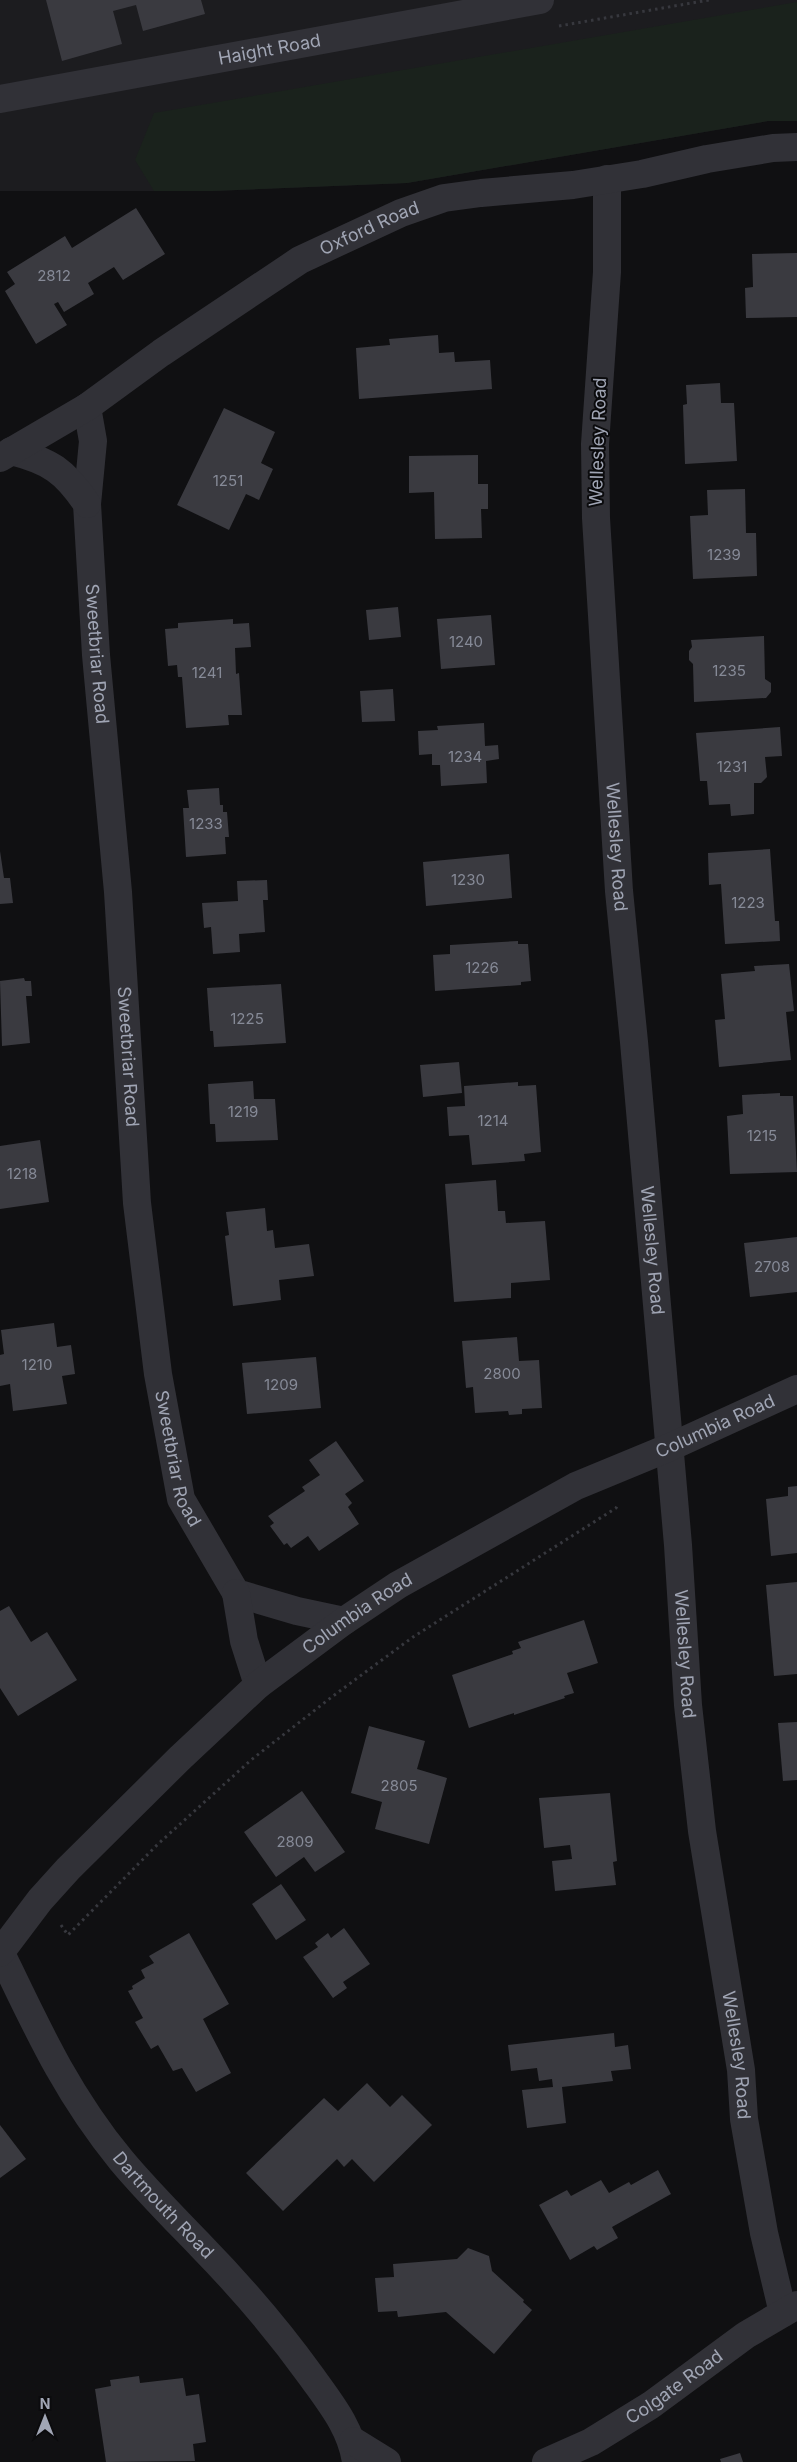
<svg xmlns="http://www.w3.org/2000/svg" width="797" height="2462" font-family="Inter,sans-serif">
  <rect width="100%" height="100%" fill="#101012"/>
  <path fill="#1c1c1f" d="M0,0H797V121H768L407,183L213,191H0Z"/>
  <path fill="#1a221c" d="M797,2V121H768L407,183L213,191H154L135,160L154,113Z"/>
  <g fill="#3a3a40">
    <path d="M46,0H201L205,14L143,31L136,5L113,11L122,44L62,61Z"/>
    <path d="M136,208L165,254L123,280L114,267L88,283L94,294L64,312L58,302L54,304L67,325L36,344L5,291L15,284L7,272L65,236L72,248Z"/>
    <path d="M797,253V317L746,318L745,288L753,287L752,254Z"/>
    <path d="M438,335L439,353L454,352L455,362L490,360L492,389L359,399L356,348L390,345L389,339Z"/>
    <path d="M720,383L721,403H734L737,461L685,464L683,405L687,404L686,385Z"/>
    <path d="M224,408L275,432L261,463L273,469L259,500L246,494L229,530L177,505Z"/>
    <path d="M478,455V484H488V509H481L482,538L435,539L434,492L409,493V456Z"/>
    <path d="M745,489L746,533H756L757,576L693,579L690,516L708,515L707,490Z"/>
    <path d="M398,607L401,637L369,640L366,610Z"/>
    <path d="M491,615L495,665L441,669L437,619Z"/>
    <path d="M233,619V624L249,623L251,647L235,648L236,674L239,673L242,715H228L229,725L186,728L182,677H178L177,665L168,666L165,629L178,628V623Z"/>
    <path d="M764,636L765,679L771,683V692L766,698L694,702L693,664L689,660V651L692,647L691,640Z"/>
    <path d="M393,689L395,721L362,722L360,691Z"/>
    <path d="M484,723L485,746L498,745L499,759L486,761L487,783L441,786L440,765H432V754L419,755L418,731L438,730L437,726Z"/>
    <path d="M780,727L782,756L765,757L767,777L761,783H754V814L731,816L730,804L709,805L707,781H700L696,733Z"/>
    <path d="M219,788L220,805H223V812H227L229,837H225L226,854L186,857L183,808H189L187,790Z"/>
    <path d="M770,849L775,921H779L780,941L725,944L721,884L709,885L708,853Z"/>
    <path d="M0,851L4,878H10L13,903L0,904Z"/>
    <path d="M509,854L512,898L426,906L423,862Z"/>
    <path d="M267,880L268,900H263L265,932L239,934L240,952L213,954L211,927L204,928L202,903L238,901L237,881Z"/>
    <path d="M518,941V944H528L531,981L521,982V985L435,991L433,955L450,954V945Z"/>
    <path d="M789,964L794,1011L786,1012L791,1060L719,1067L715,1020L725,1019L721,974L755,971L754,966Z"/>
    <path d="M24,978L25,981H31L32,996H26L30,1043L2,1046L0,981Z"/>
    <path d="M281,984L286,1043L214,1047L213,1031H210L207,988Z"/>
    <path d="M459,1062L462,1093L423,1097L420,1065Z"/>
    <path d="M253,1081L254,1099H275L278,1140L216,1142L215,1124H210L208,1084Z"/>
    <path d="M518,1082V1086L536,1085L541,1152L524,1154L525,1161L472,1165L469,1135L449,1136L447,1107L465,1106L464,1086Z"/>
    <path d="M780,1093V1096H793L797,1172L730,1174L727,1116L743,1114L742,1095Z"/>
    <path d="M40,1140L49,1202L0,1209V1146Z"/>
    <path d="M496,1180L498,1211H505L506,1223L545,1221L550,1280L511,1283V1298L454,1302L445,1184Z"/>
    <path d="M265,1208L267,1231L273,1230L275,1248L309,1244L314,1276L279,1280L281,1300L233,1306L225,1236L229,1235L226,1212Z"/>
    <path d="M797,1237V1292L750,1297L744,1243Z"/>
    <path d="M54,1323L57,1347L71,1345L75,1374L62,1376L67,1404L13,1411L10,1384L0,1386V1355L4,1354L1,1330Z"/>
    <path d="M517,1337L519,1361L539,1360L542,1408L522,1409V1414L509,1415L508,1411L475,1413L473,1387L466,1388L462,1341Z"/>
    <path d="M316,1357L321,1408L247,1414L242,1363Z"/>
    <path d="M336,1441L364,1481L345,1494L352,1503L348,1507L359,1524L319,1551L308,1536L291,1548L287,1543L284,1545L270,1526L274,1523L268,1516L305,1491L302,1487L320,1475L309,1460Z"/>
    <path d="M797,1486V1553L771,1556L766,1499L788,1496V1487Z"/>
    <path d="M797,1582V1674L774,1676L766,1585Z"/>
    <path d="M9,1606L31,1642L47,1632L77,1680L18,1716L0,1688V1611Z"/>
    <path d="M584,1620L598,1663L567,1673L574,1693L564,1696L565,1698L514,1715V1713L469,1728L452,1675L513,1654L512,1651L521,1648L518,1642Z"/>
    <path d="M797,1722V1780L783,1781L778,1723Z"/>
    <path d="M369,1726L425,1741L417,1769L447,1778L429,1844L375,1829L382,1802L351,1793Z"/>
    <path d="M302,1791L345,1852L315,1872L304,1857L276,1877L244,1832Z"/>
    <path d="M610,1793L617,1861L613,1862L616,1885L555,1891L552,1861L572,1859L570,1845L544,1848L539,1798Z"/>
    <path d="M281,1884L306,1920L276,1940L252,1904Z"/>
    <path d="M344,1928L370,1964L343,1982L347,1988L333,1998L303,1957L318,1947L315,1943L328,1933L331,1938Z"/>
    <path d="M189,1933L229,2004L203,2019L231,2073L196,2092L182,2068L173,2071L158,2045L151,2049L135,2022L143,2018L128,1991L133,1989L132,1986L145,1978L141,1970L154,1963L149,1956Z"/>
    <path d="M614,2033L615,2047L628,2045L631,2069L611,2071L613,2081L562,2087L566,2123L527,2128L522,2090L553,2087L552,2079L539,2081L537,2068L511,2071L508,2045Z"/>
    <path d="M367,2083L390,2107L402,2095L432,2125L374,2182L352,2159L344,2167L337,2159L283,2211L246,2173L324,2098L338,2111Z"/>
    <path d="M0,2125L26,2159L0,2178Z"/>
    <path d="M658,2170L671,2194L612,2227L618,2238L597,2250L594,2246L570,2260L539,2205L567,2190L571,2196L601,2180L609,2193L629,2182L631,2185Z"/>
    <path d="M468,2248L489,2256L492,2271L524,2300L523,2302L532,2310L494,2354L446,2312L398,2317L397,2311L378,2312L375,2278L394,2277L393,2264L457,2259Z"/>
    <path d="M139,2376L140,2383L183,2378L186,2396L199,2394L206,2442L193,2444L195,2461L106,2462L95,2389L111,2386L110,2380Z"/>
    <path d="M740,2453L743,2462H721L720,2459Z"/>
  </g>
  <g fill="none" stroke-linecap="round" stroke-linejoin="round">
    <g stroke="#37383e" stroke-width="3" stroke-dasharray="2.5 4" stroke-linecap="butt">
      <path d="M559,26L709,0"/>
      <path d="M61,1925L68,1935L158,1844L251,1760L333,1696L413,1637L616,1508L618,1504"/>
    </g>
    <g stroke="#313137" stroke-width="28">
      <path id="s1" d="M0,99L540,0"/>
      <path id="s2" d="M607,179V272L595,444L596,518L619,891L634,1042L678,1545L688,1705L702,1831L741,2070L744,2119L764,2233L783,2313"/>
      <path id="s3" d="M87,407L93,441L87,504L96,655L118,892L137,1203L158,1374L181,1499L236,1593L297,1611L344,1621"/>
      <path d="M11,451C50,461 65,471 87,504"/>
      <path id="s4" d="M0,458L87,407L161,353L300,260L401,213L444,198L481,193L573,185L642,174L707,159L773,148L797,147"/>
      <path d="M236,1593L244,1641L258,1685"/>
      <path id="s5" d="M0,1951C37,2028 66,2093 121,2160C146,2190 174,2218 201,2246C241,2287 278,2330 311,2376C331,2404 351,2428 356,2462"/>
      <path id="s6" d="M0,1953L40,1900L68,1869L180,1758L258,1685L344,1621L398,1585L576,1486L668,1448L797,1389"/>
      <path d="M353,2441L387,2462"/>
      <path id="s7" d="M546,2462L591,2442L651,2405L746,2335L797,2305"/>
    </g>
  </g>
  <g text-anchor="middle" stroke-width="4" stroke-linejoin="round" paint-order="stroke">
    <g font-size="15" fill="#868a97">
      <text x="54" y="281">2812</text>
      <text x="228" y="486">1251</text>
      <text x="724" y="560">1239</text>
      <text x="466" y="647">1240</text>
      <text x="729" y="676">1235</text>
      <text x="207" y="678">1241</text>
      <text x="465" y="762">1234</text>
      <text x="732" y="772">1231</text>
      <text x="206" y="829">1233</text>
      <text x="468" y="885">1230</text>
      <text x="748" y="908">1223</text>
      <text x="482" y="973">1226</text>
      <text x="247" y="1024">1225</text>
      <text x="243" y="1117">1219</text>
      <text x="493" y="1126">1214</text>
      <text x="762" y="1141">1215</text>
      <text x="22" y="1179">1218</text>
      <text x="772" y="1272">2708</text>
      <text x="37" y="1370">1210</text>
      <text x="502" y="1379">2800</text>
      <text x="281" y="1390">1209</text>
      <text x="399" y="1791">2805</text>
      <text x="295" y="1847">2809</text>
    </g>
    <g font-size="18" fill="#a0a5b4" stroke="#0b0b0d">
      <text dy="6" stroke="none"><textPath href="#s1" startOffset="274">Haight Road</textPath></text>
      <text dy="6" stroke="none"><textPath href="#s4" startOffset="436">Oxford Road</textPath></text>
      <text transform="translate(598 442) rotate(-88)" y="6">Wellesley Road</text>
      <text dy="6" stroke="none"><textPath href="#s3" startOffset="248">Sweetbriar Road</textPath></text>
      <text dy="6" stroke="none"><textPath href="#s2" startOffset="669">Wellesley Road</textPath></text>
      <text dy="6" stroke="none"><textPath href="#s3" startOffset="652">Sweetbriar Road</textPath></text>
      <text dy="6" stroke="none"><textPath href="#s2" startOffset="1074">Wellesley Road</textPath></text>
      <text dy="6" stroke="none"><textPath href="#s6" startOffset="900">Columbia Road</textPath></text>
      <text dy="6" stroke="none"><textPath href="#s3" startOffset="1058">Sweetbriar Road</textPath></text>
      <text dy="6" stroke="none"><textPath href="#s6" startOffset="495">Columbia Road</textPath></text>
      <text dy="6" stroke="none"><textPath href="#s2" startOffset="1479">Wellesley Road</textPath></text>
      <text dy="6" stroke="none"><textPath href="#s2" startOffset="1884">Wellesley Road</textPath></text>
      <text dy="6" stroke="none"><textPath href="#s5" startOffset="304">Dartmouth Road</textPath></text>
      <text dy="6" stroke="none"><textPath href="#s7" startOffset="149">Colgate Road</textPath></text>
    </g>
  </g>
  <g transform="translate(45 2417)" stroke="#0b0b0d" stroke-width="4" paint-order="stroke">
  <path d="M0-4L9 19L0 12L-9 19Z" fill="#a0a5b4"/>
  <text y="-8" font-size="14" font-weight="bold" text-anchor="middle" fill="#a0a5b4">N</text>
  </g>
</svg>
